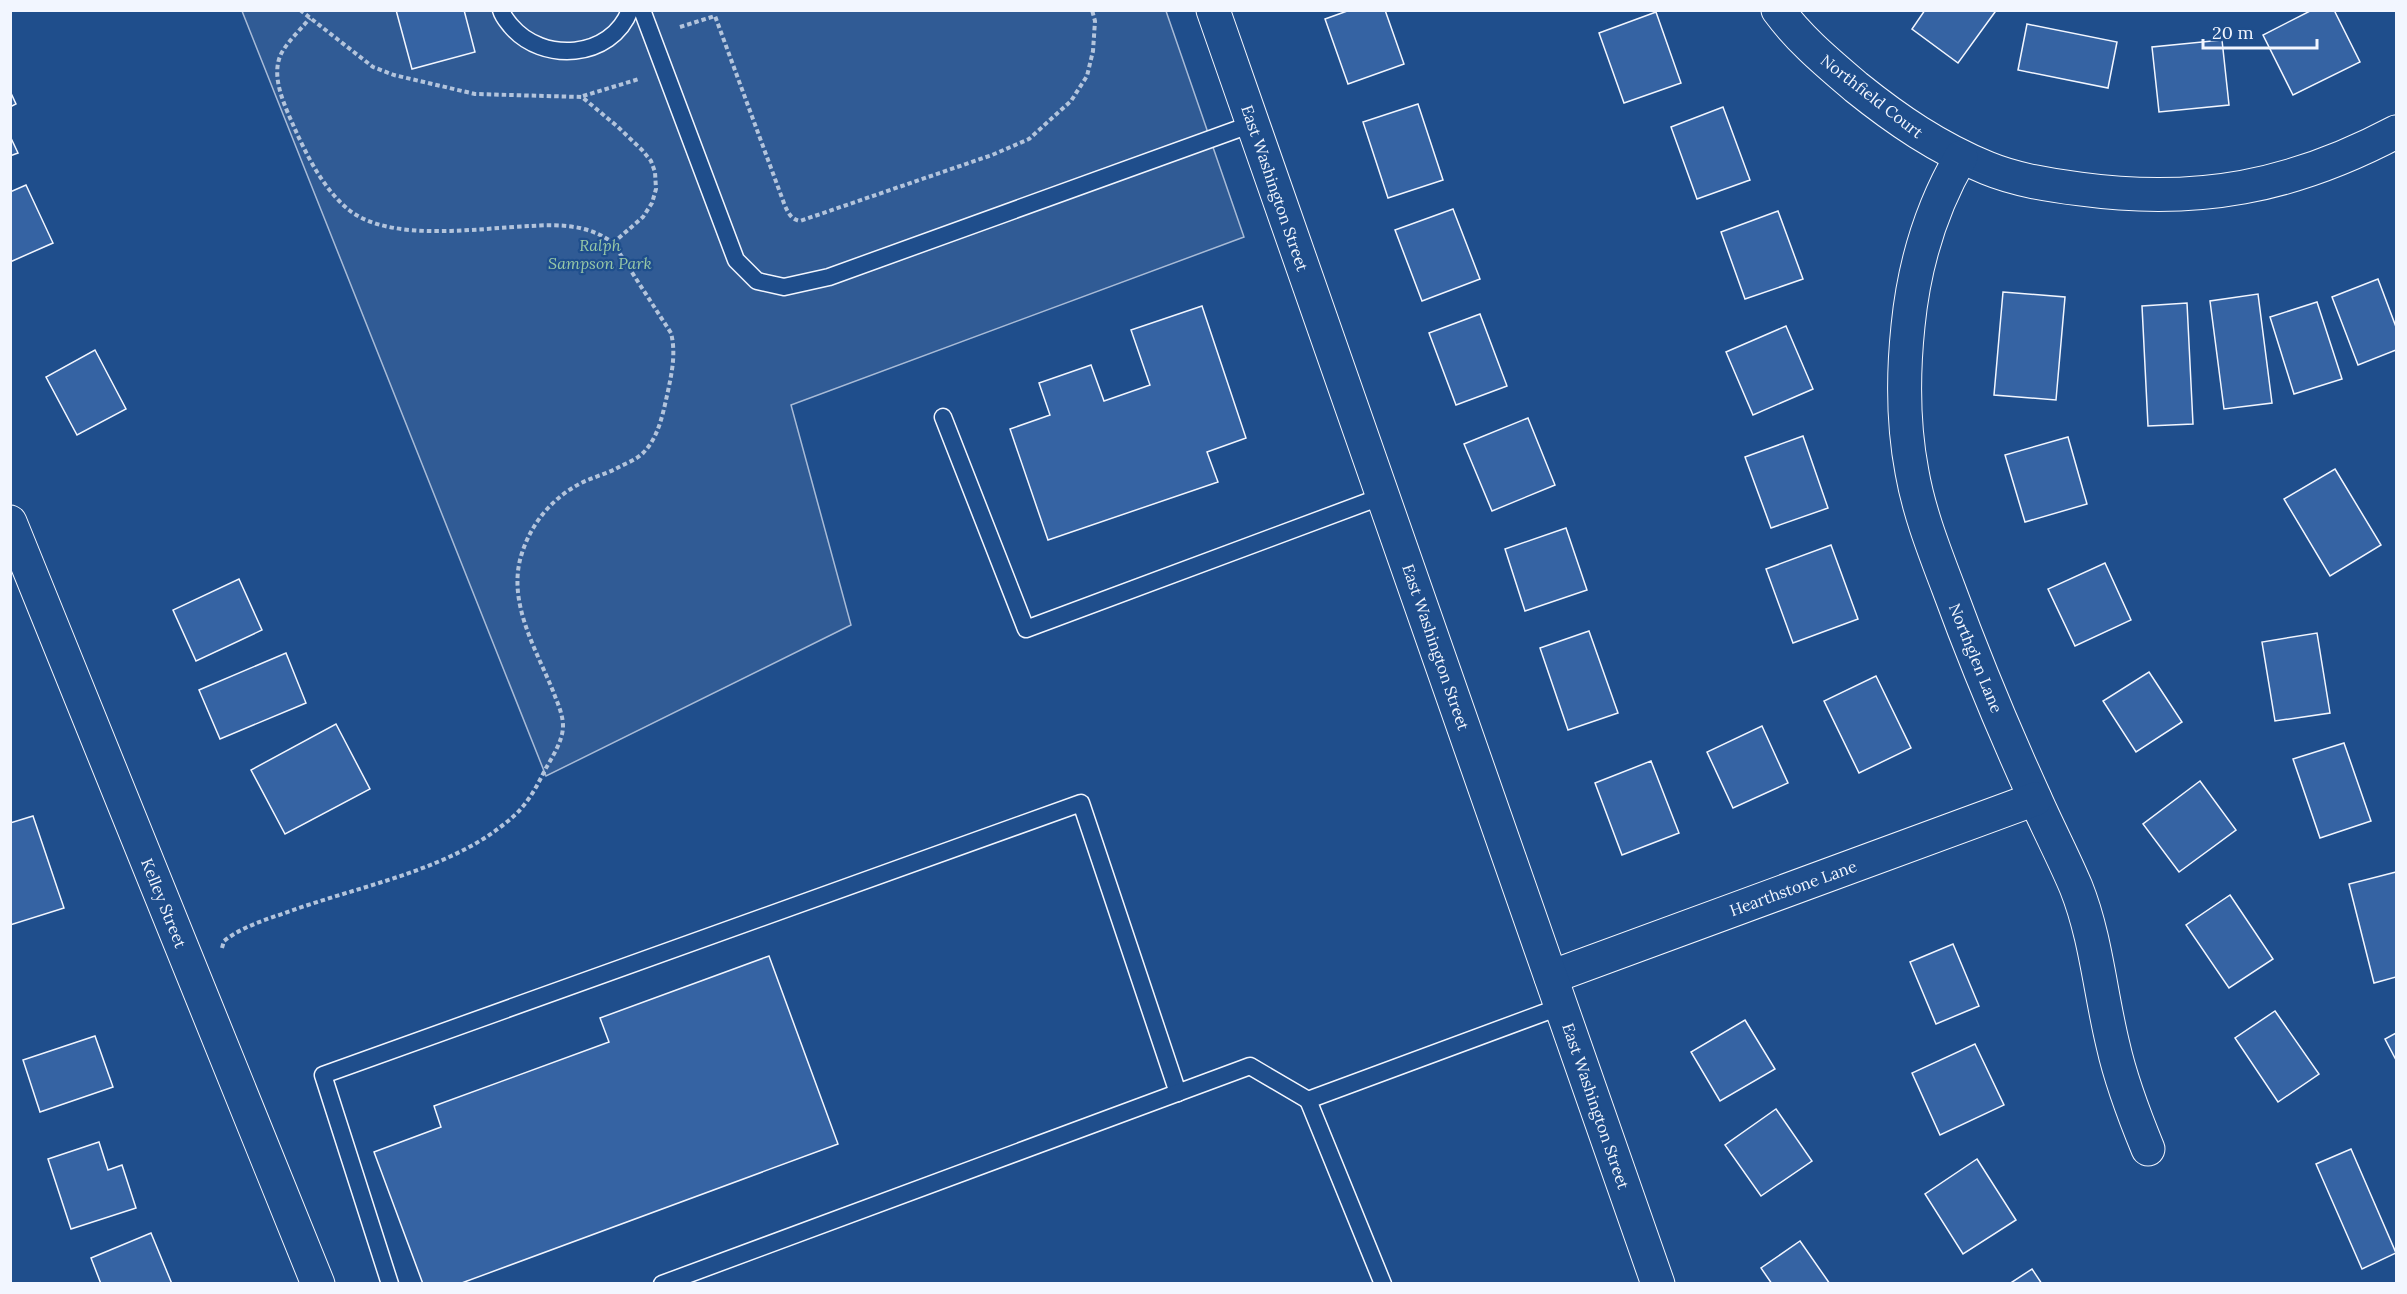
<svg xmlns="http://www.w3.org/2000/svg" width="2407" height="1294" font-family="Lora,serif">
  <rect width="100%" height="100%" fill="#1f4e8c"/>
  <path fill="#305b95" stroke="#a8bbd7" stroke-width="1.5" d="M242,11H1166L1244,237L791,405L851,625L546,776Z"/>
  <g fill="#3563a3" stroke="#f2f6ff" stroke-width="1.5">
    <path d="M396,10H464L475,52L412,69Z"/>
    <path d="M1350,10H1385L1404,64L1348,84L1325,19Z"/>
    <path d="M1925,10H1993L1995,12L1958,63L1912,29Z"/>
    <path d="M2312,10H2334L2360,62L2293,95L2263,35Z"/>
    <path d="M1656,12L1681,83L1624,103L1599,33Z"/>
    <path d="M2027,24L2117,42L2108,88L2018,70Z"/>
    <path d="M2222,40L2229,105L2159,112L2152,47Z"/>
    <path d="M10,91L16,104L10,107Z"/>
    <path d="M1418,104L1443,180L1388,198L1363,122Z"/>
    <path d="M1723,107L1750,180L1697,199L1671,127Z"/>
    <path d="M10,136L18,153L10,156Z"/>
    <path d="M26,185L53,243L10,262V192Z"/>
    <path d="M1453,209L1480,279L1422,301L1395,230Z"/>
    <path d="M1778,211L1803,279L1745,299L1721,232Z"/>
    <path d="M2378,279L2396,327V350L2358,365L2332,297Z"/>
    <path d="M2003,292L2065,297L2056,400L1994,395Z"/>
    <path d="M2258,294L2272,403L2224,409L2210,301Z"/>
    <path d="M2317,302L2342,379L2294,394L2270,317Z"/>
    <path d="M2187,303L2193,424L2148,426L2142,306Z"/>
    <path d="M1202,306L1246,438L1207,452L1218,482L1048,540L1010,429L1050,415L1039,383L1091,365L1104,401L1150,385L1131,330Z"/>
    <path d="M1480,314L1507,386L1456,405L1429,333Z"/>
    <path d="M1786,326L1813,389L1753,415L1726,352Z"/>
    <path d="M95,350L126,409L77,435L46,377Z"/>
    <path d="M1528,418L1555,485L1492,511L1464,444Z"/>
    <path d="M1803,436L1828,508L1771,528L1745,457Z"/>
    <path d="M2068,437L2087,504L2025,522L2005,455Z"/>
    <path d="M2335,469L2381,545L2330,576L2284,499Z"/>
    <path d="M1566,528L1587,590L1525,611L1505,549Z"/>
    <path d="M1831,545L1858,619L1793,643L1766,569Z"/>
    <path d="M2105,563L2131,620L2075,646L2048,589Z"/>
    <path d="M239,579L262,630L196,661L173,610Z"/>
    <path d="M1589,631L1618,713L1568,730L1540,648Z"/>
    <path d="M2317,633L2330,713L2275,721L2262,642Z"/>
    <path d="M286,653L306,703L220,739L199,690Z"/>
    <path d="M2149,672L2182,722L2136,752L2103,701Z"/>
    <path d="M1876,676L1911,748L1859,773L1824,701Z"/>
    <path d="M336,724L370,789L285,834L251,770Z"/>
    <path d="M1762,726L1788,783L1733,808L1707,752Z"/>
    <path d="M2344,743L2371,821L2320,838L2293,759Z"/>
    <path d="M1651,761L1679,833L1622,855L1595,783Z"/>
    <path d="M2200,781L2236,830L2179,872L2143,824Z"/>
    <path d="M33,816L64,908L10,925V823Z"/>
    <path d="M2396,872V977L2374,983L2349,884Z"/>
    <path d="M2230,895L2273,959L2229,988L2186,925Z"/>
    <path d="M1953,944L1979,1006L1936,1024L1910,962Z"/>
    <path d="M769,956L838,1144L459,1284H423L374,1152L441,1127L434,1106L609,1042L600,1018Z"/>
    <path d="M2275,1011L2319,1074L2278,1102L2235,1038Z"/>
    <path d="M1745,1020L1775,1069L1720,1101L1691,1052Z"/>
    <path d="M2396,1033V1060L2385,1039Z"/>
    <path d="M95,1036L113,1087L40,1112L23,1060Z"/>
    <path d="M1975,1044L2004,1105L1940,1135L1912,1073Z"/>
    <path d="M1776,1109L1812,1161L1761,1196L1725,1145Z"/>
    <path d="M99,1142L108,1170L122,1165L136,1208L71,1229L48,1159Z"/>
    <path d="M2351,1149L2396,1253L2362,1269L2316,1164Z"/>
    <path d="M1977,1159L2016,1220L1963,1254L1925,1194Z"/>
    <path d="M151,1233L172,1284H101L91,1258Z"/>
    <path d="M1800,1241L1830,1284H1772L1761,1268Z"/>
    <path d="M2032,1269L2042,1284H2009Z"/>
  </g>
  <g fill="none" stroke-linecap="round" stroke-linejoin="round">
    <defs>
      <g id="lane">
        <path d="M501,10C503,17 507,21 511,26C542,63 611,60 630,10"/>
        <path d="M642,10L736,260L757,281L784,287L829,277L1252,124"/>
        <path d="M943,417L1026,629L1383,496"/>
        <path d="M1308,1100L1383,1284"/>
        <path d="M390,1284L323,1075L1081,803L1178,1093"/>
        <path d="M662,1284L1250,1066L1308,1100L1562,1006"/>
      </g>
      <g id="street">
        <path d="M1778,10C1800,40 1828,63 1856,87C1897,120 1938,148 1987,168C2016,180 2049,185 2080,189C2197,205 2292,187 2396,132"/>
        <path d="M1961,157C1930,210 1914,265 1908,326C1903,374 1903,425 1912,472C1919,512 1934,550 1948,587C1974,658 2003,728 2034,796C2047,826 2063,856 2076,887C2096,937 2100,992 2113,1045C2121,1081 2134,1115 2148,1149"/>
        <path d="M10,522L318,1284"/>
        <path d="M1551,977L2035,799"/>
      </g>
      <path id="secondary" d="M1213,10L1658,1284"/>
    </defs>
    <use href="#lane" stroke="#f2f6ff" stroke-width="19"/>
    <use href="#street" stroke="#f2f6ff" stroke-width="35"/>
    <use href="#secondary" stroke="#f2f6ff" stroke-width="35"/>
    <g stroke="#b3c4dc" stroke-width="4" stroke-dasharray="4.5 3" stroke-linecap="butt">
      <path d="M300,10L373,67L394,75L475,94L582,97L618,127L642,150L651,161L655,172L656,189L652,203L643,217L613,243"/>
      <path d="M680,27L715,16L785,206C789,214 791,219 800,221L992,155L1029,139L1071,101L1087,76L1093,51L1095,21L1092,10"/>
      <path d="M583,96L639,79"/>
      <path d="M222,948L224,941C242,927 264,920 285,913C360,885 457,870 517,813C530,800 538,784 546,768C553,756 563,740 563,726C563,714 557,702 553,691C536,649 506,601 522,553C531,525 549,502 574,487C588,478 605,475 619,467C627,463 637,459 643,453C659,437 663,413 668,391C672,372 676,353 671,333L613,243C590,225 560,224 531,226C478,228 391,243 349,210C324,190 307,156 294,127C284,104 268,72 284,49C291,38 302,28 310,18"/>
    </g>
    <use href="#lane" stroke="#1f4e8c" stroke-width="16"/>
    <use href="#street" stroke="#1f4e8c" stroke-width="33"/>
    <use href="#secondary" stroke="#1f4e8c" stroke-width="33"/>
  </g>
  <g text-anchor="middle" stroke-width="4.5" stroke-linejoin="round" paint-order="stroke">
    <g font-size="16" fill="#f2f6ff" stroke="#1f4e8c">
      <text transform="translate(1872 96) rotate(38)" y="6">Northfield Court</text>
      <text transform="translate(1275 188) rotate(71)" y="6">East Washington Street</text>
      <text transform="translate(1436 647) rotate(71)" y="6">East Washington Street</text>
      <text transform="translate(1976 658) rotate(68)" y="6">Northglen Lane</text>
      <text transform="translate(1793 888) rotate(-20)" y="6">Hearthstone Lane</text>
      <text transform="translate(164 903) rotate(68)" y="6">Kelley Street</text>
      <text transform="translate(1596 1106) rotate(71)" y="6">East Washington Street</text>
    </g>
    <g font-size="16" font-style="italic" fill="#97c8a6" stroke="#1f4e8c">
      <text x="600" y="251">Ralph<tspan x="600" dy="18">Sampson Park</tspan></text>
    </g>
  </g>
  <rect width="2407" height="1294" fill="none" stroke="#f2f6ff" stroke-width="24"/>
  <path d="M2203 39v9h114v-9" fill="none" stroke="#f2f6ff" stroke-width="3"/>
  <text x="2212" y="39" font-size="18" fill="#f2f6ff" stroke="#1f4e8c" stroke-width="4.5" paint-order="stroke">20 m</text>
</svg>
